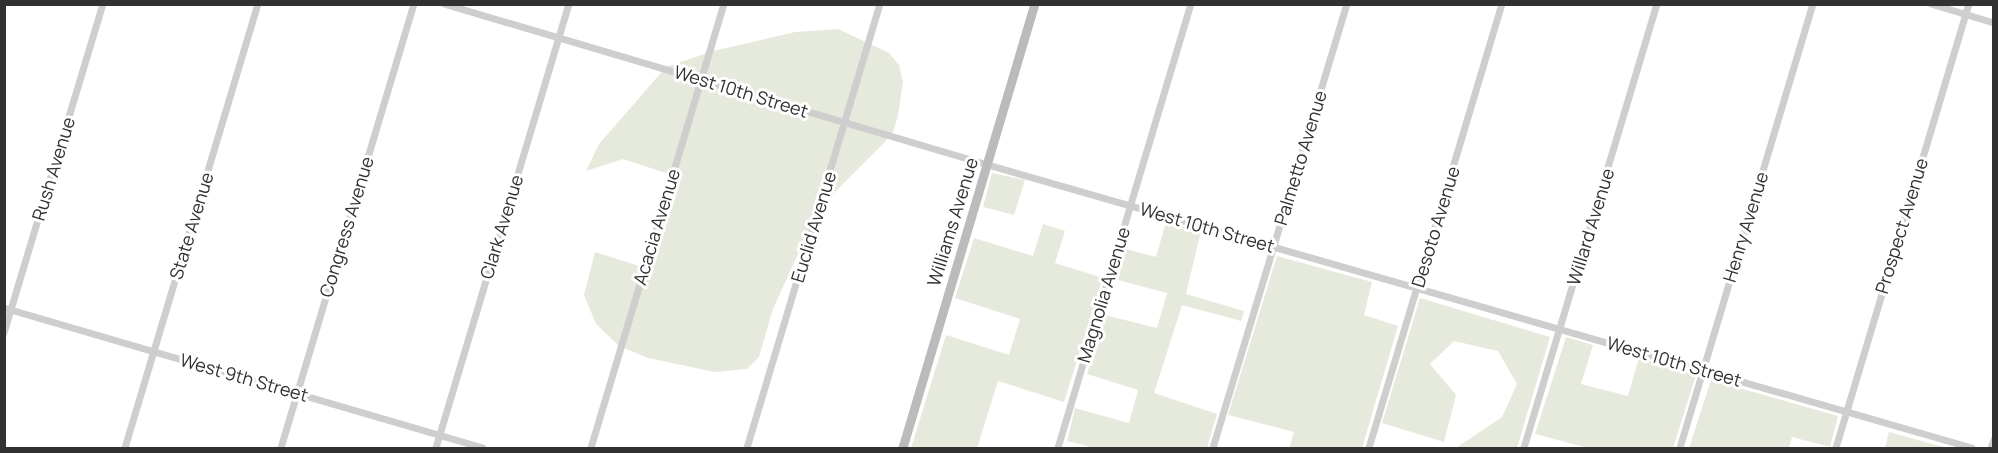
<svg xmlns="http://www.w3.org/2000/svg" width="1998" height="453" font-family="Manrope,sans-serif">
  <rect width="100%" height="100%" fill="#fff"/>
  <g fill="#e6eadd">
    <path d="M838,29L889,53L899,65L903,82L898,115L894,130L884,143L823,204L814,219L773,309L759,357L747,369L715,372L648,358L619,346L596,324L584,295L595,252L652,270L681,178L623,159L586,171L599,144L666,67L713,51L795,32Z"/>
    <path d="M992,173L1025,180L1014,215L983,207Z"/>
    <path d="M1166,222L1201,231L1186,294L1244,311L1241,321L1182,305L1154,393L1217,414L1207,448H1094L1067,441L1075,408L1129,423L1138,390L1087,374L1105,315L1157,328L1167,293L1118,280L1126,249L1156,257Z"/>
    <path d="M1043,224L1065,231L1055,263L1103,278L1064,402L998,381L977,448H911L946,335L1009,355L1020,319L955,298L974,238L1033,256Z"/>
    <path d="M1277,256L1372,282L1364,315L1398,326L1362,448H1289L1294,432L1228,415Z"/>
    <path d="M1420,298L1550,337L1517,448H1456L1502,417L1517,384L1498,351L1454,341L1430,364L1456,395L1444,442L1382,423Z"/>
    <path d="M1566,337L1593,345L1581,384L1628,396L1639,358L1696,375L1673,448H1588L1535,434Z"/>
    <path d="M1711,380L1838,416L1830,447L1792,437L1789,448H1689Z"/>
    <path d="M1889,432L1947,448H1885Z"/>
  </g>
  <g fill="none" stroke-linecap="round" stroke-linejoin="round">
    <g stroke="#cecece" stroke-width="7">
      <path d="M444,4L988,165L1972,448"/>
      <path d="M1931,4L1994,23"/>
      <path d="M4,308L483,448"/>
      <path d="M4,333L103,4"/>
      <path d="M125,448L258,4"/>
      <path d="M281,448L414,4"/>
      <path d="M436,448L569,4"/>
      <path d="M591,448L724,4"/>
      <path d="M747,448L880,4"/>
      <path d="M1058,448L1191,4"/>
      <path d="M1213,448L1347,4"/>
      <path d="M1369,448L1502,4"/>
      <path d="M1524,448L1657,4"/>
      <path d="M1680,448L1813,4"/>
      <path d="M1836,448L1969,4"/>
      <path d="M1991,448L1994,440"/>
    </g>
    <path stroke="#bbb" stroke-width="9" d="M903,448L1035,4"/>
  </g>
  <g text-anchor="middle" stroke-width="6" stroke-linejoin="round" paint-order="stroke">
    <g font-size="18" fill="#313131" stroke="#fff">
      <text transform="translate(741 92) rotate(17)" y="6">West 10th Street</text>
      <text transform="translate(1301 158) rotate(-73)" y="6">Palmetto Avenue</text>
      <text transform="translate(54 169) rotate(-73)" y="6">Rush Avenue</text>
      <text transform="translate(953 222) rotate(-73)" y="6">Williams Avenue</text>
      <text transform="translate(192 226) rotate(-73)" y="6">State Avenue</text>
      <text transform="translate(1902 226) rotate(-73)" y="6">Prospect Avenue</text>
      <text transform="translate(347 227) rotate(-73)" y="6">Congress Avenue</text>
      <text transform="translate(502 227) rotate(-73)" y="6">Clark Avenue</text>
      <text transform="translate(657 227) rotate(-73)" y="6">Acacia Avenue</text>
      <text transform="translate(814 227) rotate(-73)" y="6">Euclid Avenue</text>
      <text transform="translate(1436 227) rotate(-73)" y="6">Desoto Avenue</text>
      <text transform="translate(1591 227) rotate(-73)" y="6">Willard Avenue</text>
      <text transform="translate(1746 227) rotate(-73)" y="6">Henry Avenue</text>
      <text transform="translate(1207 228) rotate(16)" y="6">West 10th Street</text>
      <text transform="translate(1104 295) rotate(-73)" y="6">Magnolia Avenue</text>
      <text transform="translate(1674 362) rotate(16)" y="6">West 10th Street</text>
      <text transform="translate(244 378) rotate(16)" y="6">West 9th Street</text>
    </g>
  </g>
  <rect width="1998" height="453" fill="none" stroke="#313131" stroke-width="12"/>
</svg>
